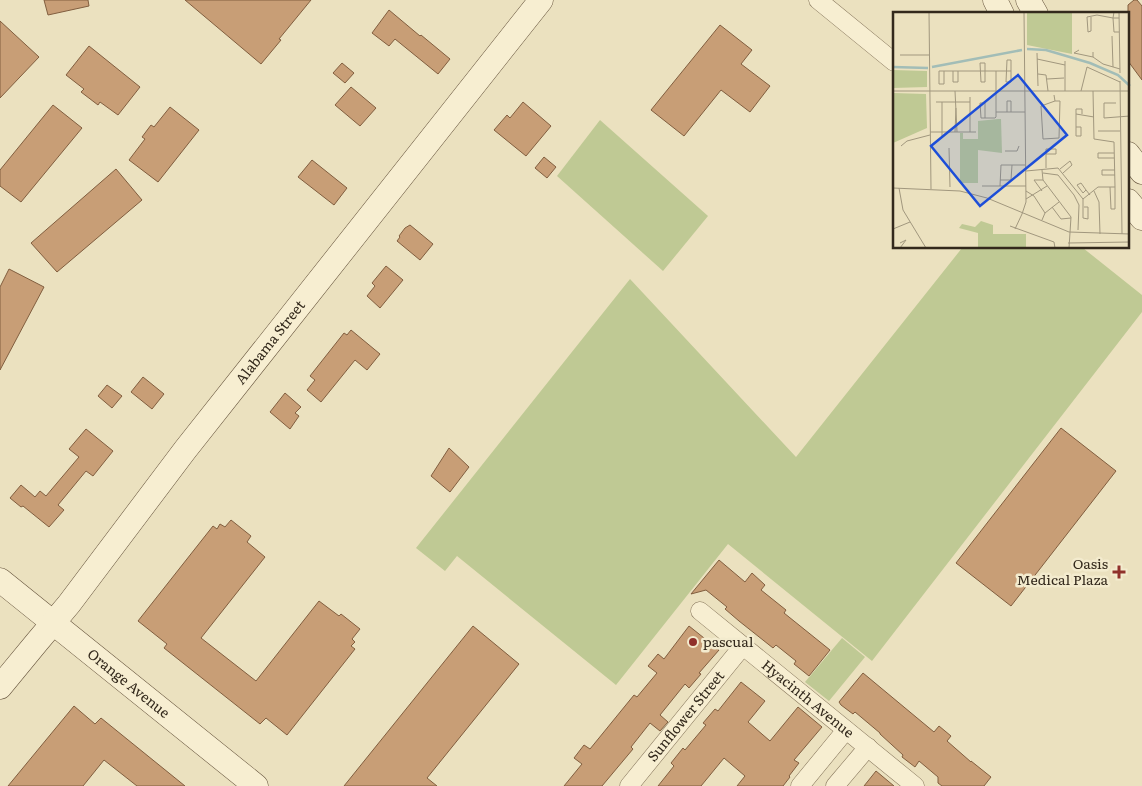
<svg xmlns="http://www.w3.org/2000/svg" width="1142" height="786" font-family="Literata,serif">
  <rect width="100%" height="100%" fill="#ebe1bf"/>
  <g fill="#bfc994">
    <path d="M600,120L708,216L663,271L557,176Z"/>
    <path d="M962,248H1083L1142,295V312L872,661L728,544L616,685L457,556L445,571L416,548L630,279L796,457Z"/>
    <path d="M842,638L865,657L829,701L805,682Z"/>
  </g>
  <g fill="#c89e76" stroke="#815e3f">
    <path d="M44,0H88L89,6L48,15Z"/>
    <path d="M185,0H311L279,39L281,40L261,64Z"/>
    <path d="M1134,0H1137L1142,6V80L1128,61V5Z"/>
    <path d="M389,10L420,36L421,35L450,59L438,74L395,39L389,46L372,33Z"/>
    <path d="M0,21L39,57L0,98Z"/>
    <path d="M720,25L752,50L741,64L770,86L750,112L721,90L684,136L651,110Z"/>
    <path d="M89,46L140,87L118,115L100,102L98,105L81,92L84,89L66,75Z"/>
    <path d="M342,63L354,73L345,83L333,73Z"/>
    <path d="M351,87L376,108L360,126L335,105Z"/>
    <path d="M523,102L551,126L526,156L494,130L507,115L510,118Z"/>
    <path d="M53,105L82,128L21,202L0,186V170Z"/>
    <path d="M170,107L199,130L158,182L129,160L145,139L142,137L151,125L154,127Z"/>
    <path d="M544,157L556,167L547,178L535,168Z"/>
    <path d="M312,160L347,188L334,205L298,177Z"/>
    <path d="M116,169L142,200L57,272L31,243Z"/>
    <path d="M410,225L433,244L420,260L397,241L400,237L399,236L405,228Z"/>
    <path d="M386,266L403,280L380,308L367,296L375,286L372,283Z"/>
    <path d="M9,269L44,287L0,370V287Z"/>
    <path d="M351,330L380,354L367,370L355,360L321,402L307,390L315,380L310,376L344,333L347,335Z"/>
    <path d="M143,377L164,394L152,409L131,392Z"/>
    <path d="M107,385L122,396L112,408L98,396Z"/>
    <path d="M285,393L301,407L295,413L299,416L290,429L270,412Z"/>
    <path d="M1061,428L1116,471L1011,606L956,563Z"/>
    <path d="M86,429L113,451L93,476L86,471L58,505L64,510L49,527L23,506L21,507L10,498L21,485L35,497L40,491L46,496L79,457L69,449Z"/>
    <path d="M449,448L469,467L450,492L431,476Z"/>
    <path d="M231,520L251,536L247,542L265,557L201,638L256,681L319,601L339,616L341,614L360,629L352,639L355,642L351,646L355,649L287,735L266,718L260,724L164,648L167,644L138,621L213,526L217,529L220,524L225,527Z"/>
    <path d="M719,560L745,582L752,573L765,585L761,590L786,610L784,613L830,650L809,676L794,664L796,661L776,645L773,648L739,621L725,609L727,607L706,590L691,594Z"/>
    <path d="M473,626L519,664L427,778L437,786H344Z"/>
    <path d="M689,626L719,650L699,673L701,674L689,688L685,684L660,715L668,722L660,731L650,723L631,747L633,749L602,786H564L582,764L574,758L584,745L590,749L634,695L637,697L657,673L648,666L658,654L664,659Z"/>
    <path d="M863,673L934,732L939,726L951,736L947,741L971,762V761L991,777L984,786H942L938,783V777L919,761L915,767L902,757L903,755L880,734V733L855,712L853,714L841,705L839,702Z"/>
    <path d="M741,682L765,701L748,722L770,741L798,707L822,727L794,760L799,763L789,776L790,777L783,786H737L745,776L724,758L701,786H658L674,766L671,763L683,748L685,750L706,725L703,723L715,709L718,711Z"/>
    <path d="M74,706L95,724L101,718L185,786H137L104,760L83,786H8Z"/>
    <path d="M876,771L894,786H864Z"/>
  </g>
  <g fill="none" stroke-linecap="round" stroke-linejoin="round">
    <defs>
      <g id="street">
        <path d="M818,0L894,62"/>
        <path id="s1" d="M700,611L915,786"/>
        <path id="s2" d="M629,786L742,647"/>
        <path d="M800,786L846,730"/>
        <path d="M835,786L868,747"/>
      </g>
      <g id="secondary">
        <path d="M995,0L1002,14"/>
        <path d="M1028,0L1036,14"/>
        <path d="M1128,154L1142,172"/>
        <path d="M1128,201L1142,218"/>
        <path id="s3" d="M0,580L256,786"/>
        <path id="s4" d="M0,687L37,642L69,604L185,450L541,0"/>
      </g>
    </defs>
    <use href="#street" stroke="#837258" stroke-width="19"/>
    <use href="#secondary" stroke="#65533c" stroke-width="25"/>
    <use href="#street" stroke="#f7eed1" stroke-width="18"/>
    <use href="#secondary" stroke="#f7eed1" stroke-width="24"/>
  </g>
  <g fill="#90312b" stroke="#f3ebce" stroke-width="2">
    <path d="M1116.5 564.5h5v5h5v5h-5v5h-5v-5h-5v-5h5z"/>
    <circle cx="693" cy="642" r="5"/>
  </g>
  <g text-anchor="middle" stroke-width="5" stroke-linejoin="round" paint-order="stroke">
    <g font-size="14" fill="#33291c" stroke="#f3ebce">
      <text dy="5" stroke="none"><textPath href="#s4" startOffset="438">Alabama Street</textPath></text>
      <text dy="5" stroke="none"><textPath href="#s3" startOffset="165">Orange Avenue</textPath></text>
      <text dy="5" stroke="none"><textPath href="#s1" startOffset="139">Hyacinth Avenue</textPath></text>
      <text dy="5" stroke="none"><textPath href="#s2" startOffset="90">Sunflower Street</textPath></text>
    </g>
    <g font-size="14" fill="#33291c" stroke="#f3ebce" text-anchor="end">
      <text x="1108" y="569">Oasis<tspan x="1108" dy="16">Medical Plaza</tspan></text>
      <text x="703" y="647" text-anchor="start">pascual</text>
    </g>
  </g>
  <g transform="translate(893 12)">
    <rect width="236" height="236" fill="#ebe1bf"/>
    <path d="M134,0H179V42L134,33ZM0,58L34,59V75L0,76ZM0,81L33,82L34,116L0,131ZM105,107H108L109,141L85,138V171H67V121H70V127H85V109ZM88,209L100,213V222H133V236H85V221L66,216L69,212L82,215Z" fill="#bfc994"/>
    <path fill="none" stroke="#a2bdb7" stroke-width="2.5" d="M134,37L153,38L197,51L225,63L237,74M0,55L35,56M39,55L129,38"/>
    <path fill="none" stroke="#a1977e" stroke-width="1" d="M36,0L38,177M226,0L227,61M198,5V19L195,20L194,5L204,3L220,6L221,0M226,6H220L221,20H226M219,24L220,55M186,38L181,41L200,45M200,40V45L210,52L227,57M144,41L145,74M7,43H36M144,47L172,53M114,48H118V70H113ZM87,51H92V70H88ZM51,59V72H46V59H118M60,59V70H65V59M145,62L153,63L155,79M154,67L171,66M227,69L229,222M0,79H237M62,79L64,120M172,79V49M188,79L194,55L227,70M161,83L162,89L148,94L150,127L166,126L167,89H162M43,90H77M223,91H211V106L237,104M103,100H132M114,100V89H118V100M183,102V97H189V102M92,106V91H87L88,106H102L103,105V59M183,115H188V124H183V102L201,105M205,119H227M37,120H83M62,120L63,96M77,120V85M49,124V90M8,134L14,129L37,123M56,136L57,175M112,139H124L126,134M221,141H205V146H221M153,142H163V137H153V156M167,157L177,149L179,153L170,161M149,158L150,168L178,205L176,236M222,158H209V163H222M133,159L165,156L190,187V206L195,207V195H191M150,161L165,163L181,183L186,193L185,218M107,168H118L119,153M89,174H133M107,174L108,153H132M217,175L218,197H222V175M0,176L67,179L94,186L176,220L237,222M6,176L10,198L33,236M193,178L190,181L184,173L188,171L193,178L197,183M133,179L141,184L152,201L149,208M149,179L141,168H150M201,179L206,190L207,222M133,187L154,174M190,187L205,175H222L221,130L201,127L200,79M159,195L168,207L178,206M152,201L166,190M129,202L133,190L131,0M117,214L161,230L162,236M0,217L17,210M122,217L129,202M175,231L237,230M7,236L13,228L7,231"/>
    <path fill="#1d4ed8" fill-opacity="0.15" stroke="#1d4ed8" stroke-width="2.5" d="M125,63L174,123L87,194L38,134Z"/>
    <rect width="236" height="236" fill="none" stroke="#33291c" stroke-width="2.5"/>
  </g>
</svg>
